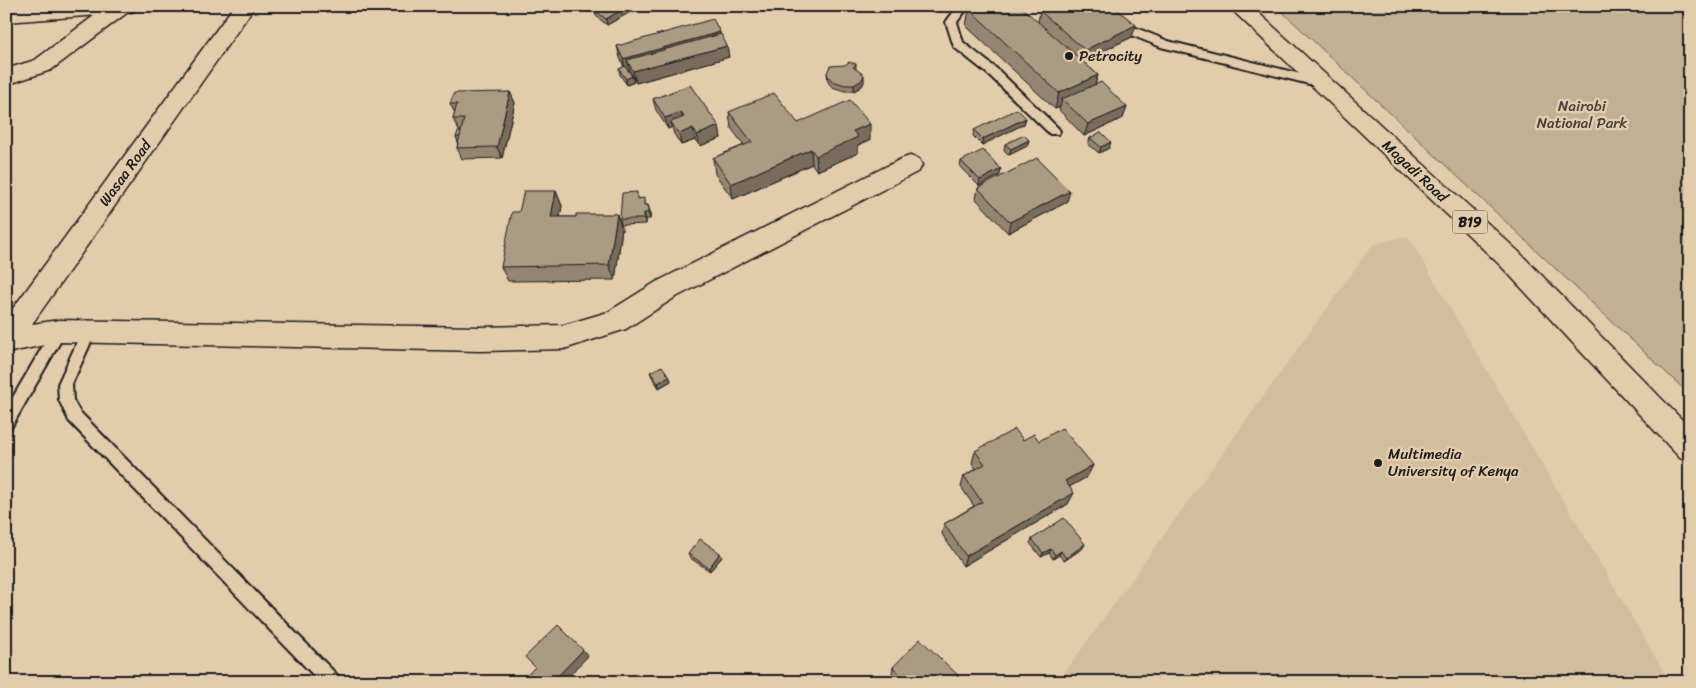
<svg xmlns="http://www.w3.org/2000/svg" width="1696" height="688" font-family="Sriracha,sans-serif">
  <rect width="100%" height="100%" fill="#e2ccab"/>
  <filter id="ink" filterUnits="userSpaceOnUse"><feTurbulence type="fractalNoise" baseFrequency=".02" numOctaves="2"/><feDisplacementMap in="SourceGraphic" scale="10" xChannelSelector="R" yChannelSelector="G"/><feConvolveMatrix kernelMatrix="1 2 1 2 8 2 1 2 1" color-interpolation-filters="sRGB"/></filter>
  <g filter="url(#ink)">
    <path fill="#d2bd9f" d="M1408,236L1670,682H1058L1373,244Z"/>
    <path fill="#c1b093" stroke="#6e6658" d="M1276,6H1690V395Z"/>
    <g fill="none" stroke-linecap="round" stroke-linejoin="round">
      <defs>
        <g id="lane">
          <path d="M958,6H969L957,22L963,42L997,69L1058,128L1060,131L1058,134H1050L989,75L954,47L946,22Z"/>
          <path d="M1094,6H1106L1134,27L1168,41L1321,79L1327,83L1321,87L1161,47L1126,33Z"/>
          <path d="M59,325L64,327L66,331L64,335L11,428L6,429V409L54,327Z"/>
          <path d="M89,325L94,327L96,331L72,384L73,400L79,411L338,676L340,682H320L69,421L59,400L58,384L84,327Z"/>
        </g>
        <g id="street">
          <path d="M107,6L131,7L128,12L51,70L6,85V69L35,60Z"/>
          <path d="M234,6H255L32,324L59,320L480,327L564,325L608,312L656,282L901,159L910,156L919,159L922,165L919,171L674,298L626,329L564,349L480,351L59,342L6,353V318Z"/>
        </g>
        <path id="secondary" d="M29,6H136L134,11L126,13L6,22V8Z"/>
        <path id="highway" d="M1228,6H1251L1519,252L1690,428V462L1680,458L1501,266Z"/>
      </defs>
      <use href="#lane" stroke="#1c1c1c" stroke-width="4"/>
      <use href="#street" stroke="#1c1c1c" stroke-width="3"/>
      <use href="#secondary" stroke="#1c1c1c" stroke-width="3"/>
      <use href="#highway" stroke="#1c1c1c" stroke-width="3"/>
      <use href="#lane" fill="#e2ccab" fill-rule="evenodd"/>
      <use href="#street" fill="#e2ccab" fill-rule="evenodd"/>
      <use href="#secondary" fill="#e2ccab" fill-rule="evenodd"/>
      <use href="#highway" fill="#e2ccab" fill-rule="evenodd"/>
    </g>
    <g fill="#938571" stroke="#1c1c1c">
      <path d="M969,9L1038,22L1040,11L1132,37L1082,61L1098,75L1095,84L1127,107L1123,118L1084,136L1059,110L1060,107L1055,109L966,26Z"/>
      <path d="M594,10H634L607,25L596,16Z"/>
      <path d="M720,34L729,57L636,83L630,70H628L632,76L634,82L627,85L620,75L619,69L624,67L620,58L617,46Z"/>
      <path d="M856,64V69L864,82L862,86L854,91H845L832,87L828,82L827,73Z"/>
      <path d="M690,85L721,138L700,146L695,140L681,145L674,134L672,127L668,129L656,110L653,99Z"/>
      <path d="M510,92L515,103L502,158L462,159L457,148L458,142L456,137L461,131H459L453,119L455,113L450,104Z"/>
      <path d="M729,112L798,123L870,140L858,145V153L817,171L812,164L733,199L715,174L713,158L744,145L731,128Z"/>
      <path d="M1026,118L1024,124L982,145L973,136L974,130Z"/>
      <path d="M1090,138L1109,148L1099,153L1088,144Z"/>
      <path d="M1029,140L1027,146L1009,155L1004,150L1005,144Z"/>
      <path d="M961,161L1000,175L979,186L960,167Z"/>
      <path d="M978,188L1067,202L1008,233L976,199Z"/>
      <path d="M556,191L562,206L560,217H576L617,214L622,229L615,280L508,281L501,267Z"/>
      <path d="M639,198L646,204V205L650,211V219H646V224L621,225L620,219Z"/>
      <path d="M650,372L669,376L671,381L659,388L652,377Z"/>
      <path d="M1023,440L1039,441L1093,465L1087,477L1069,487L1068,504L963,566L942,534L944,524L974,506L961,487L964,476L976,469L972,463L975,451Z"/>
      <path d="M1032,539L1083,548L1064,561L1059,555L1053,559L1049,553L1041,557L1030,543Z"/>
      <path d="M688,554L722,557L710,571L690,558Z"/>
      <path d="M893,667L965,682H901L892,673Z"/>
    </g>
    <g fill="#786c5c" stroke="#1c1c1c">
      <path d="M628,6H634V10L607,25L606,19Z"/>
      <path d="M903,6H912L903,10Z"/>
      <path d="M1136,25L1132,37L1082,61L1085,50Z"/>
      <path d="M720,32L721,44L627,60L630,70L626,71L623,59Z"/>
      <path d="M727,46L729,57L636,83L633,71Z"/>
      <path d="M864,75V82L862,86L854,91V85Z"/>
      <path d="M1098,75L1093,91L1062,99L1060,107L1055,109L1059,93Z"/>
      <path d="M632,76L634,82L627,85L626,79Z"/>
      <path d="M510,92L515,103L502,158L497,147Z"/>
      <path d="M1127,107L1123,118L1084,136L1088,124Z"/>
      <path d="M681,112L683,123L671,122L672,127L668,129L665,118Z"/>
      <path d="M1026,118L1024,124L982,145L983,139Z"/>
      <path d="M870,124V140L858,145V153L817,171L816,156L853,131Z"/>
      <path d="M719,126L721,138L700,146L697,135Z"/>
      <path d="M693,128L695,140L681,145L679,134Z"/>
      <path d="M1029,140L1027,146L1009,155L1011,149Z"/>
      <path d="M1111,142L1109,148L1099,153L1101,147Z"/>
      <path d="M811,149L812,164L733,199L731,184Z"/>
      <path d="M1001,169L1000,175L979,186L980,180Z"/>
      <path d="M556,191L562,206L557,232L551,217Z"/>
      <path d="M1070,191L1067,202L1008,233L1010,222Z"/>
      <path d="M648,205L650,211V219L648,213Z"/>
      <path d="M644,213L646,219V224L644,219Z"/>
      <path d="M617,214L622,229L615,280L609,265Z"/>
      <path d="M669,376L671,381L659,388L658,383Z"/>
      <path d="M1093,465L1087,477L1060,492L1065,481Z"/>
      <path d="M1074,493L1068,504L963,566L966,556Z"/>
      <path d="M1085,544L1083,548L1064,561L1066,558Z"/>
      <path d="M1051,549L1049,553L1041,557L1043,553Z"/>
      <path d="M1061,551L1059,555L1053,559L1055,555Z"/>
      <path d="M720,553L722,557L710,571L709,568Z"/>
      <path d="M583,650L588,656L563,682H556L554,680Z"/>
    </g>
    <g fill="#ab9b83" stroke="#1c1c1c">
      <path d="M601,6H628L606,19L594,10Z"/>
      <path d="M975,6H1020L1098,75L1059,93L969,9Z"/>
      <path d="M1050,6H1113L1136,25L1085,50L1040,11Z"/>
      <path d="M713,19L720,32L623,59L617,46Z"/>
      <path d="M721,34L727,46L633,71L627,60Z"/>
      <path d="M849,62L856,64L853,67L864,75L862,80L854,85H845L832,81L828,76L827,73L830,66L845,65Z"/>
      <path d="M625,66L632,76L626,79L619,69Z"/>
      <path d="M1101,82L1127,107L1088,124L1062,99Z"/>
      <path d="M690,85L719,126L697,135L693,128L679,134L671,122L684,117L681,112L665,118L653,99Z"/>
      <path d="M510,92L497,147L457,148L464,119H453L457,104H450L454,93Z"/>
      <path d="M774,93L798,123L850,100L870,124L853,131L858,137L816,156L811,149L731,184L713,158L752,142L729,112Z"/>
      <path d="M1017,109L1026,118L983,139L974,130Z"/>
      <path d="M458,132H461L460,137H456Z"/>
      <path d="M1101,132L1111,142L1101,147L1090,138Z"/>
      <path d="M1024,135L1029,140L1011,149L1005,144Z"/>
      <path d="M983,150L1001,169L980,180L961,161Z"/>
      <path d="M1037,158L1070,191L1010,222L978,188Z"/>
      <path d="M524,191H556L551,217H576V214H617L609,265L501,267L512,212H519Z"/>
      <path d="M637,192V199L644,198V205H648V213H644V219H620L622,193Z"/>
      <path d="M662,366L669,376L658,383L650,372Z"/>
      <path d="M1062,428L1093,465L1065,481L1074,493L966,556L944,524L982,502L964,476L985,464L975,451L1015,429L1023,440L1034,434L1039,441Z"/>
      <path d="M1064,518L1085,544L1066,558L1061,551L1055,555L1051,549L1043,553L1032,539Z"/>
      <path d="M700,539L720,553L709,568L688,554Z"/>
      <path d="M558,625L583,650L554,680L556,682H521L535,667L525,657Z"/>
      <path d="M920,639L965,682H907L893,667Z"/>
    </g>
  </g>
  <g fill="#1c1c1c" stroke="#e2ccab" stroke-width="2">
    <circle cx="1069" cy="56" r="5"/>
    <circle cx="1378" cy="463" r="5"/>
  </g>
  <g text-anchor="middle" stroke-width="5" stroke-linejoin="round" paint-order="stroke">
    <rect fill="#e2ccab" stroke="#575147" stroke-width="1" x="1452.5" y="210.5" width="35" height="23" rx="4"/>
    <g font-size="14" font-weight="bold" fill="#1c1c1c">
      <text x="1470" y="227">B19</text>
    </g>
    <g font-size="15" fill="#1c1c1c" stroke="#e2ccab" text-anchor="start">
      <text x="1079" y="61">Petrocity</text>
      <text x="1388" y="459">Multimedia<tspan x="1388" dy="17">University of Kenya</tspan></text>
    </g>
    <g font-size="15" fill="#45413a" stroke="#e2ccab">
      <text x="1582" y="111">Nairobi<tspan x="1582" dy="17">National Park</tspan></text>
    </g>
    <g font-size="15" fill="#1c1c1c" stroke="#e2ccab">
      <text transform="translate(1415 171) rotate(43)" y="5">Magadi Road</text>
      <text transform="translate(125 173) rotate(-54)" y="5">Wasaa Road</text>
    </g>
  </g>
  <rect width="1696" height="688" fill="none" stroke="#e2ccab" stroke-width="25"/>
  <rect x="12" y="12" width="1671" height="663" fill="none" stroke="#1c1c1c" stroke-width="2" filter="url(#ink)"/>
</svg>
